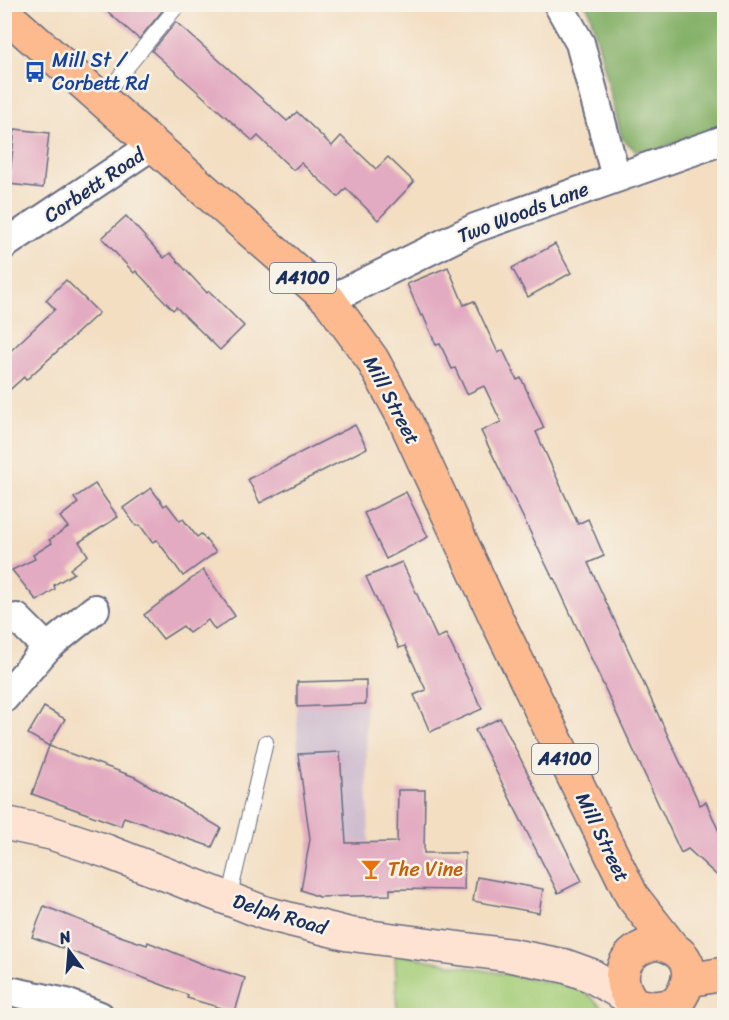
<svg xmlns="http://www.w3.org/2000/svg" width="729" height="1020" font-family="Sriracha,sans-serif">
  <rect width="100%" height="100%" fill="#f7f3e8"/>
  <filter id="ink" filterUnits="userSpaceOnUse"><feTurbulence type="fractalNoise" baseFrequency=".0167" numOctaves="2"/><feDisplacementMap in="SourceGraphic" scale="12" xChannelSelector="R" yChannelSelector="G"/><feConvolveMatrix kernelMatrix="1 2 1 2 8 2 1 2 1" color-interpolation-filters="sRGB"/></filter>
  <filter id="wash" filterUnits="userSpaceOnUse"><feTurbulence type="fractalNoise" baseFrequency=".008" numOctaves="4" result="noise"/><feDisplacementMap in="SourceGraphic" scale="24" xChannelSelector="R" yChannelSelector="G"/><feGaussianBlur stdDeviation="1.35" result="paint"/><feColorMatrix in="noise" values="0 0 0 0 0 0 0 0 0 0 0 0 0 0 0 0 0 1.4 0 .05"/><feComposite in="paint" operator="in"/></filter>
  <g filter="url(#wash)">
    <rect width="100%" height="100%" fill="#f3dec2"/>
    <path fill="#cfbdcf" d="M365,691L369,842L351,843L352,878L301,890L310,839L298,754L296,694Z"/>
    <path fill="#a5cd78" stroke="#607e6b" stroke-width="1.5" d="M395,954L581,988L604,1009V1015H405L397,1008Z"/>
    <path fill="#84b068" stroke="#507063" stroke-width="1.5" d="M585,5H724V127L651,151H636L622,138L599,46L589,10Z"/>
    <g id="blocks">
      <g fill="#e3abc1">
        <path d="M99,4H157L163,10L139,39Z"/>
        <path d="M176,22L287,121L297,112L332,146L341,136L376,169L388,157L414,182L378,220L346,188L338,197L301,163L293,170L258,136L253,141L152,51Z"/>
        <path d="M15,129L49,133L43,188L9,184Z"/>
        <path d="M126,216L164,258L170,253L207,293L209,291L244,326L220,350L176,307L173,310L136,271L134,273L102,238Z"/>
        <path d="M555,244L571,273L528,297L512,268Z"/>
        <path d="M448,267L464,305L474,301L498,353L503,350L517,380L521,378L544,428L536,432L578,524L588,519L604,556L588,563L700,805L706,802L724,843V882L688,849L681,853L554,578L553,579L481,431L501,422L484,386L467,394L455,368L452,369L440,344L436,345L423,315L421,316L407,284Z"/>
        <path d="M66,280L99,313L26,380L24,377L4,395V357L55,309L46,300Z"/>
        <path d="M355,425L367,448L260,503L248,479Z"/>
        <path d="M95,484L118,517L79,542L88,555L70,569L74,573L54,585L55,589L37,601L12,570L35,559L33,555L52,543L49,540L68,527L60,517L78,503L74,498Z"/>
        <path d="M151,488L164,506L167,504L180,521L183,519L197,537L201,534L216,552L183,576L157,540L152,542L140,525L136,526L123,508Z"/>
        <path d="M406,492L428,537L386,559L364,513Z"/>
        <path d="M402,562L437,638L446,634L482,709L430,732L414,695L426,690L405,646L399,648L366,577Z"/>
        <path d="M203,570L235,616L215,630L208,620L189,633L183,626L163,639L144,615Z"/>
        <path d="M366,680V704L297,707V682Z"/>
        <path d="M44,707L65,719L49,746L28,734Z"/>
        <path d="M500,718L582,881L558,893L475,730Z"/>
        <path d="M49,746L135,777L221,828L212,847L124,817L121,826L32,794Z"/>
        <path d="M340,752L346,843L397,842L398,790H425L424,853H465L464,890L390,889V895L319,897L301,890L310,839L298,754Z"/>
        <path d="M477,877L543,889L539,913L473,901Z"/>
        <path d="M44,906L120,936L147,945L148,942L207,966L245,978L235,1012L187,998L188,995L160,984L32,937Z"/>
      </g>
    </g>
  </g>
  <g filter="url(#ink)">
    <use href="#blocks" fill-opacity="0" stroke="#676c81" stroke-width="1.5"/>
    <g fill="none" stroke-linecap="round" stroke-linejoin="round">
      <defs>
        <g id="lane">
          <path d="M101,99L179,4"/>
          <path d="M229,899L266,742"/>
        </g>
        <g id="street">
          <path d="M558,4L580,43L616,177"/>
          <path d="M4,245L153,145"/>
          <path d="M329,300L475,228L724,140"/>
          <path d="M17,618L47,648"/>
          <path d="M4,698L47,648L95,609"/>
          <path d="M4,990L66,1003L100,1016"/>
        </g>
        <path id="secondary" d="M4,823L51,833L106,851L265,913L348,934L509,955L565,966L590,975L628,997"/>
        <g id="primary">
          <path d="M4,13L329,300L372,359L404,418L498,622L632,896L671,946"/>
          <path d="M657,943C694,951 696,978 675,1005L655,1008L635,1005C611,978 623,949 657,943Z"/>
          <path d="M689,980L724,974"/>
        </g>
      </defs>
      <use href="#lane" stroke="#676c81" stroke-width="16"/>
      <use href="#street" stroke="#676c81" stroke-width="32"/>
      <use href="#secondary" stroke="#676c81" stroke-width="36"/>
      <use href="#primary" stroke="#676c81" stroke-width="36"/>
      <use href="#lane" stroke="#fff" stroke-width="14"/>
      <use href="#street" stroke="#fff" stroke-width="28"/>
      <use href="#secondary" stroke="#fee3d2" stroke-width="33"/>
      <use href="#primary" stroke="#fcba8e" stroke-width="33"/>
    </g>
  </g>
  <defs>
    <symbol id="bus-bare" viewBox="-9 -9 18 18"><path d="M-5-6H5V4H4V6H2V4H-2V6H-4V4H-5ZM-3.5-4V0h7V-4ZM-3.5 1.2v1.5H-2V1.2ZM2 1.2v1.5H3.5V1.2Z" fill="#1a4fb4" stroke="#f7f3e8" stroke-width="2.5" paint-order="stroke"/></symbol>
    <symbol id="bar-bare" viewBox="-9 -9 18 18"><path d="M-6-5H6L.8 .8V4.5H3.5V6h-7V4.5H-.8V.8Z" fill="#e8710a" stroke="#f7f3e8" stroke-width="2.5" paint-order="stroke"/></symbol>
  </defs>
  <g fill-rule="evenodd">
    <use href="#bus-bare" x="20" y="57" width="30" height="30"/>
    <use href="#bar-bare" x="356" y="854" width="30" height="30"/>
  </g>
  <g text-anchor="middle" stroke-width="5" stroke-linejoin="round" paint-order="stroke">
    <g fill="#f7f3e8" stroke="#5d6a87" stroke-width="1.5">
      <rect x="270" y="263" width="66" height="30" rx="4.5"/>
      <rect x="532" y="744" width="66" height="30" rx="4.5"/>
    </g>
    <g font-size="18" font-weight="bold" fill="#1b2f5e">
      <text x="303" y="284">A4100</text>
      <text x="565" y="765">A4100</text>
    </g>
    <g font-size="20" fill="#164399" stroke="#f7f3e8" text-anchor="start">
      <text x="52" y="67">Mill St /<tspan x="52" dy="23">Corbett Rd</tspan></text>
    </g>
    <g font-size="20" fill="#1b2f5e" stroke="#f7f3e8">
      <text transform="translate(94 185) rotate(-34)" y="7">Corbett Road</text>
      <text transform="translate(523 212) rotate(-21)" y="7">Two Woods Lane</text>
      <text transform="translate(392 400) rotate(62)" y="7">Mill Street</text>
      <text transform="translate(603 837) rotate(64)" y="7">Mill Street</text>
      <text transform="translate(280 914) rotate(17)" y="7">Delph Road</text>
    </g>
    <g font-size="20" fill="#c56008" stroke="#f7f3e8" text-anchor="start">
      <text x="388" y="876">The Vine</text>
    </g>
  </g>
  <rect width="729" height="1020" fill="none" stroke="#f7f3e8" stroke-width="24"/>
  <g transform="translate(69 951) rotate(344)" stroke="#f7f3e8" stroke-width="4.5" paint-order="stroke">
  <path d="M0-4.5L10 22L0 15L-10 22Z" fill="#1b2f5e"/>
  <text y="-9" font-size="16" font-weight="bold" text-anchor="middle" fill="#1b2f5e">N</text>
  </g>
</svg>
